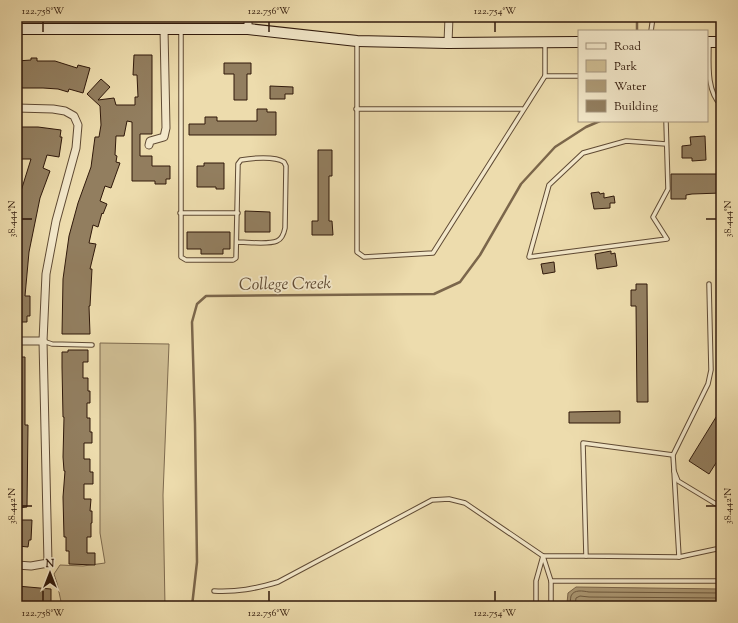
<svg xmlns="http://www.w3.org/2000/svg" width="738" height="623" font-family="'Sorts Mill Goudy',serif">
  <rect width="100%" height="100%" fill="#eddcad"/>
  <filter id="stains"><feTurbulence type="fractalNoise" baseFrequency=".005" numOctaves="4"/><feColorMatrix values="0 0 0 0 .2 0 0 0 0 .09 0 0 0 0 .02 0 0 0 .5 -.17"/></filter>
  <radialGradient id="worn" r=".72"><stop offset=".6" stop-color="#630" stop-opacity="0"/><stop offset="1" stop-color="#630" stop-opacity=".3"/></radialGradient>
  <path fill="#cdbb91" stroke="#7e6a4e" d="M100,343L169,344L163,495L165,606H62L57,583L54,574L60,565L83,566L105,563L100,533Z"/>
  <path fill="#ad9a76" stroke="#7b664b" d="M576,587L721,589V606H561L567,603L568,593Z"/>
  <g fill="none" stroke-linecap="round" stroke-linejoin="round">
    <g stroke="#6e5a40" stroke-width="1">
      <path d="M569,606C571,603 570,600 571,596C574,589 583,591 589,592L721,593"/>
      <path d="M575,606L576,598L580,596L589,597L721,598"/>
      <path d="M581,606L583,602L721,604"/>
    </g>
    <g stroke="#7b664b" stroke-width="2.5">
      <path d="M637,17V31"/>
      <path d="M192,606L197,562L195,424L192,322L197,304L206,296L434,294L460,282L480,255L521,184L555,147L586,127L600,121"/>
    </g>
  </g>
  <g fill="#927e5f" stroke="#30190b">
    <path d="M134,55H152V134H140V156H152V166H170V179H166V184H155V181H132V122L127,121L124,136H116L115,155L117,156L116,162L120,163L111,188L105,186L100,201L107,204L103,214L102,213L98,227L93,225L89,243L96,244L90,269H92L90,306H89L90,334H62L63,279L69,236L78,203L91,167L95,137H99L101,125L100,106L87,94L101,79L110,87L98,100L114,98L116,105H135V97H138L137,75H133Z"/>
    <path d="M31,58H37V61H55L77,68L78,65L90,68L83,93L69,89L68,92L58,89L43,88H17V61L31,60Z"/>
    <path d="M224,63H251V74H247V100H234V74H224Z"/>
    <path d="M270,86L293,87V94H285V99H270Z"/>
    <path d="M257,109H267V112H276V135H189V124H205V117H217V121H257Z"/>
    <path d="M17,127H38L61,130L60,137H62L59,157L47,155L43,168L50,171L40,198L29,252L25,296H30V316H27V322H17V190L21,191L31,159H17Z"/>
    <path d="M705,136L706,160L692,161V158H682V146L691,145L690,137Z"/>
    <path d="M318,150H332V176H329V221H332L333,235H312V221H318Z"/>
    <path d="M204,163H224V189H216V187H197V166H204Z"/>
    <path d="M671,174H721V193L692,194L686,195V199H671Z"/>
    <path d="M599,192L600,194L604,193V198L614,196L615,203H610V208L594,209L591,193Z"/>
    <path d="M245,211L270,212V232H245Z"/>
    <path d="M187,232H230V249H223V254H201V249H187Z"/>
    <path d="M611,251V254L615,253L617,266L597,269L595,254Z"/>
    <path d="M554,262L555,272L543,274L541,264Z"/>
    <path d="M636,284H647L648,402H637L636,306H631V290H636Z"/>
    <path d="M68,350H88V362H83V378H88V391H90V403H87V418H90V432H92V443H84V459H90V472H93V484H84V499H91L90,511H92V523H91V537H87V553H95V565L69,564V551H66V537H64L63,497L65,471H64L63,457L64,417H63L62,367V352H68Z"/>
    <path d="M17,357H25V425H28L27,507L17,508Z"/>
    <path d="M721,409V455L709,474L689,461Z"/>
    <path d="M620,411V423H569V412Z"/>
    <path d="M17,520H32L31,540H29L28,547L18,546L19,543H17Z"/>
    <path d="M17,586L51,589V606H17Z"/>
  </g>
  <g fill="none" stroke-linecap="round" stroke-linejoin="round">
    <defs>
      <g id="service">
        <path d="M181,30V257L186,260H233L236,258L238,164L241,160C252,158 275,156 284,162L286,166L285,228C284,233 282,239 277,241C268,245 247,242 237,242"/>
        <path d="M651,31L653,17"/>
        <path d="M357,42V252L364,257L433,253L545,76V43"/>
        <path d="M709,43C709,62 706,91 721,105"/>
        <path d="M545,76H579"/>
        <path d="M356,109H522"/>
        <path d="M666,121L668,189L653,217L667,239L529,257L549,185L583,153L626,141L666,144"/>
        <path d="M180,213H238"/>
        <path d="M709,284L711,370L708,384L673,455L674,471L678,481L721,507"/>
        <path d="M43,341L52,344L92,345"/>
        <path d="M673,455L583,443L586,556L679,557L674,471"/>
        <path d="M679,557L721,548"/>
        <path d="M551,581H721"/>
        <path d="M214,591C238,592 254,589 278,582L432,500L449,499L465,503L543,556L536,581V606"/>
        <path d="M551,606V581L543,556H586"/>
      </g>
      <g id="minor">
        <path d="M248,17V29"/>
        <path d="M448,43L449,17"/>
        <path d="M17,108L53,109L65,111L74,116L78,125L76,148L56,221L46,274L43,341L48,563L31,566L17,565"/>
        <path d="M149,145L150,141L164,137L166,128L164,29"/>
        <path d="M17,341H43"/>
      </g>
      <g id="secondary">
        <path d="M17,29H248L357,41L448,43L579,42"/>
        <path d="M707,42H721"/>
      </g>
    </defs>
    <use href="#service" stroke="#5f4a34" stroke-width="5.5"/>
    <use href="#minor" stroke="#5f4a34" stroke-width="9"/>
    <use href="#secondary" stroke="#30190b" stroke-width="12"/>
    <use href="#service" stroke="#f3e8ca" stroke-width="3.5"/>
    <use href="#minor" stroke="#f3e8ca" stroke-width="7"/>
    <use href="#secondary" stroke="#f3e8ca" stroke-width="10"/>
  </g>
  <path fill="none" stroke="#30190b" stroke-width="1.5" d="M43,22V32M269,22V32M495,22V32M22,219H32M706,219H716M22,506H32M706,506H716M43,591V601M269,591V601M495,591V601"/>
  <g text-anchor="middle" stroke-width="3.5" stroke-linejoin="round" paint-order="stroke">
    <g font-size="17" font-style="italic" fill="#624d36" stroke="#f3e8ca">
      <text transform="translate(285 283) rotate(-1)" y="6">College Creek</text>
    </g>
  </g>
  <rect width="738" height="623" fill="none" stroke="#eddcad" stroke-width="44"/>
  <rect x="578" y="30" width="130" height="92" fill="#f3e8ca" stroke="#a5957e"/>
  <rect x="586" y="43" width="20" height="6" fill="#f3e8ca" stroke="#a5957e"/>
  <text x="614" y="50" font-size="12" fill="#30190b">Road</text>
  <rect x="586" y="60" width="20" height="12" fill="#cdbb91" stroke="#a5957e"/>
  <text x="614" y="70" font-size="12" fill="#30190b">Park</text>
  <rect x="586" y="80" width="20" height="12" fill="#ad9a76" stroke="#a5957e"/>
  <text x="614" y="90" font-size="12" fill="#30190b">Water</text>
  <rect x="586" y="100" width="20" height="12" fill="#927e5f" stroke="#a5957e"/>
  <text x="614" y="110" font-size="12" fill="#30190b">Building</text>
  <g transform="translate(50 573)" stroke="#f3e8ca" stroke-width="3" paint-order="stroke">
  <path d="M0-3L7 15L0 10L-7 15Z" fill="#30190b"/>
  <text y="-6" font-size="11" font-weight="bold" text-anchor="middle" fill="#30190b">N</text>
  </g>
  <rect x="22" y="22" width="694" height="579" fill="none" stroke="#30190b" stroke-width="1.5"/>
  <g font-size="10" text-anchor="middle" fill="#30190b">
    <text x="43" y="14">122.758°W</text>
    <text x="269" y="14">122.756°W</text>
    <text x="495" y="14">122.754°W</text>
    <text transform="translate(11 219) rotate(-90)" y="4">38.444°N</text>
    <text transform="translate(727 219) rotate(-90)" y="4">38.444°N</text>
    <text transform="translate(11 506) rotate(-90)" y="4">38.442°N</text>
    <text transform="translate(727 506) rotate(-90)" y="4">38.442°N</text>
    <text x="43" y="616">122.758°W</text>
    <text x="269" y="616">122.756°W</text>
    <text x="495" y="616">122.754°W</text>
  </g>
  <rect width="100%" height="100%" filter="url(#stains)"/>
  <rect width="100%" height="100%" fill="url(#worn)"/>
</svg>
